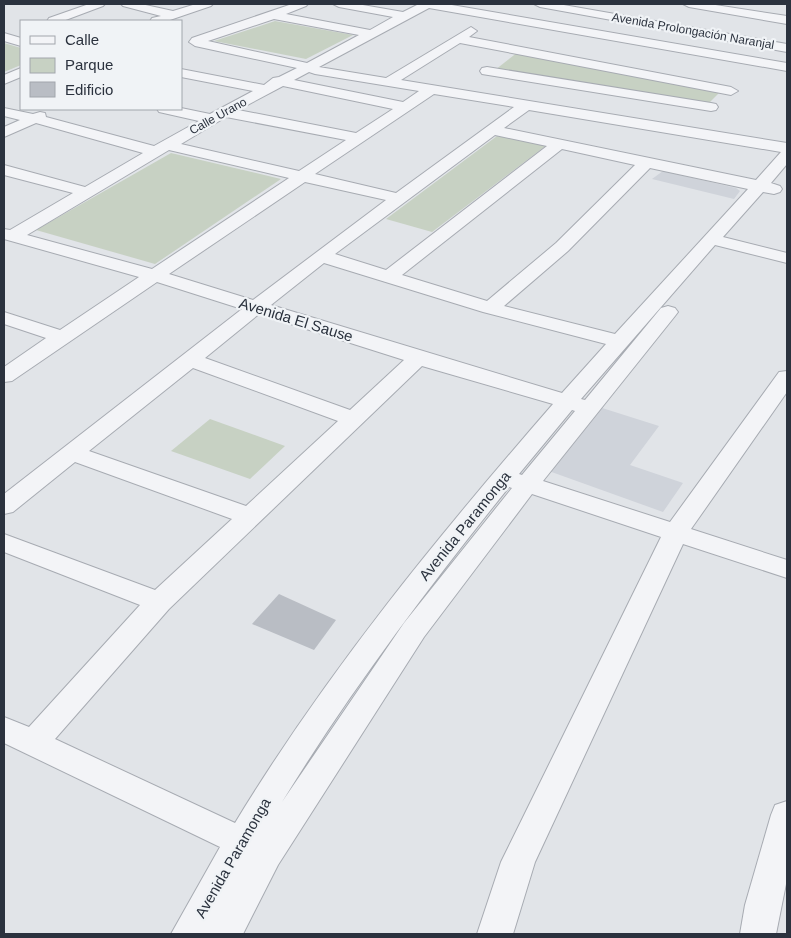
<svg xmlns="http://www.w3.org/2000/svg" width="791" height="938" font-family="Arial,sans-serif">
  <rect width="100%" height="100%" fill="#e1e4e8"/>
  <g fill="#cfd3da">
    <path d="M663,171L736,188L740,191L734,199L652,179Z"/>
    <path d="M599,407L659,426L630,465L683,483L663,512L546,470Z"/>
  </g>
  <g fill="#c7d1c3">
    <path d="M275,21L353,35L306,59L214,41Z"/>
    <path d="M4,43L21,48V65L4,72Z"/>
    <path d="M518,52L721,91L708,104L495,70Z"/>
    <path d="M497,136L547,145L432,232L386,219Z"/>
    <path d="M171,153L281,179L155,264L36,230Z"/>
    <path d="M210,419L285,446L250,479L171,451Z"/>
  </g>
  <path fill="#b9bdc4" d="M279,594L336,620L314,650L252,624Z"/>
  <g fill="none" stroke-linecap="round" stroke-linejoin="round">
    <defs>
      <g id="minor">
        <path d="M89,4H105L103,6L63,21H47L49,18Z"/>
        <path d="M121,4H141L173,11L196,4H213L211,6L167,21H150L152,18L161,16L123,6Z"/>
        <path d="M292,4H308L306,6L286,14L370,30L393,17L339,7L333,4H357L403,12L419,4H446L787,63V71L429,8L319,67L386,78L471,27L477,31L469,37L731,87L738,91L731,95L460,43L401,80L787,143V164L771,183L780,186L782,189L780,192L774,194L763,192L723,237L787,253V263L715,245L581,399L585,400L661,308L668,306L675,308L678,312L675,316L543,481L670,522L779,372L787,371V392L691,529L787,560V578L683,544L535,862L513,934H477L501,862L661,537L532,494L424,637L278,865L243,934H171L220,847L4,743V717L29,727L140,605L4,552V534L155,590L232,519L75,462L13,512L4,514V494L242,309L157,282L12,381L4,382V367L46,338L4,324V312L60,330L139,277L4,239V229L10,230L73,193L4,175V165L85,187L143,153L36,123L4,137V127L20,120L4,116V108L33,114L40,112L45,113L46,117L154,146L199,121L159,112L157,109L181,108L210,114L253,91L181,77V69L264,85L273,78L279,77L297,68L195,46L189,42L192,38ZM274,19L359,35L307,63L208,41ZM309,72L315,74L419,91L403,102L294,80ZM283,86L393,109L356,133L238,110ZM434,94L514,107L396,193L315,174ZM529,110L781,152L756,180L504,128ZM226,117L346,140L299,171L181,144ZM495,135L547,146L386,270L335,254ZM562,149L635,165L556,243L487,301L402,275ZM169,150L289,178L152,269L27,235ZM650,168L748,189L615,334L504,306L568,251ZM305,182L386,200L253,300L169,274ZM324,263L483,312L606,344L562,393L271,305ZM259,314L404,360L350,410L205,358ZM422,366L553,404C438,536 326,673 235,823L55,739L169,609ZM193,368L338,421L246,506L89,451ZM572,410L575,411L522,475L519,474ZM509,487L512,488L404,623L282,802C350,691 428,588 509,487Z"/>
        <path d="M534,4H558L787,44V52L540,7Z"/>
        <path d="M683,4H709L787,16V24L689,7Z"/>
        <path d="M4,33L21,38V46L4,41Z"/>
        <path d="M487,67L711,103L716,104L718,107L716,110L711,111L482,74L480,71L482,68Z"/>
        <path d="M21,68V77L4,84V75Z"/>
        <path d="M787,801V879L776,934H740L745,905L771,815L775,805Z"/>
      </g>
    </defs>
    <use href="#minor" stroke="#a7abb2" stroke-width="2"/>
    <use href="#minor" fill="#f3f4f7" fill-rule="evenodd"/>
  </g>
  <g text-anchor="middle" stroke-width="4.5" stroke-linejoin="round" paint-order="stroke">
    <g font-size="12" fill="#2b323e" stroke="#f0f3f6">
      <text transform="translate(693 31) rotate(10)" y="4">Avenida Prolongación Naranjal</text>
      <text transform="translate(218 116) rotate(-29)" y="4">Calle Urano</text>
    </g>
    <g font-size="15" fill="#2b323e" stroke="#f0f3f6">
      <text transform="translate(296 320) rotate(17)" y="5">Avenida El Sause</text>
      <text transform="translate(465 526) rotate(-51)" y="5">Avenida Paramonga</text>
      <text transform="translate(233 858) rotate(-60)" y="5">Avenida Paramonga</text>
    </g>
  </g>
  <rect width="791" height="938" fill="none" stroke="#2b323e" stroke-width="10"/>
  <rect x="20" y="20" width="162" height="90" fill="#f0f3f6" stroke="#a1a6ac"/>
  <rect x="30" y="36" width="25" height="8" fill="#f3f4f7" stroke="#a1a6ac"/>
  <text x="65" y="45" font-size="15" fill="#2b323e">Calle</text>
  <rect x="30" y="58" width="25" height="15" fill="#c7d1c3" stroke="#a1a6ac"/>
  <text x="65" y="70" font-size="15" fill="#2b323e">Parque</text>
  <rect x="30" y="82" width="25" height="15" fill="#b9bdc4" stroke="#a1a6ac"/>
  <text x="65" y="95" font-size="15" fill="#2b323e">Edificio</text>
</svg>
